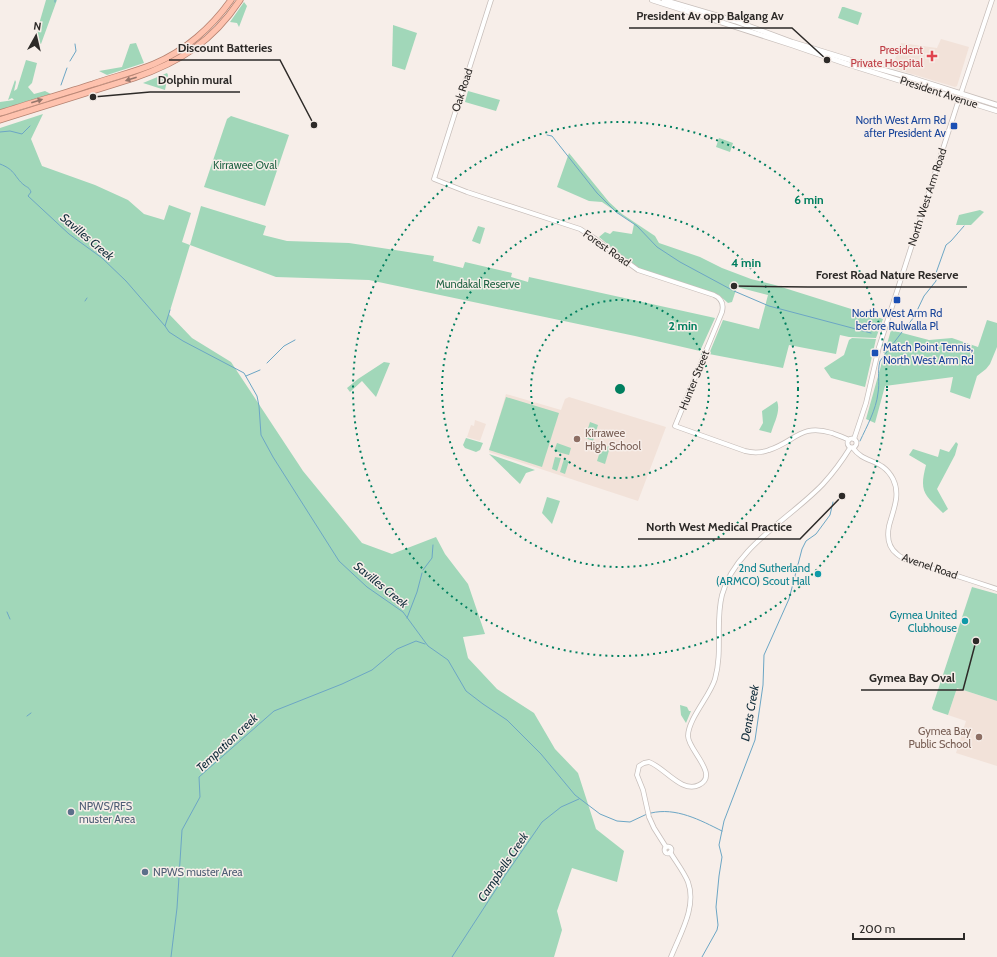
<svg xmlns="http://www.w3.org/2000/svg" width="997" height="957" font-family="Cabin,sans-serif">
  <rect width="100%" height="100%" fill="#f7eee9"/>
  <g fill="#f2e2d9">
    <path d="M941,39L969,47L957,86L955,87L892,68L901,43L937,48Z"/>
    <path d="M506,394L561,410L565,399L569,397L666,427L638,501L489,452Z"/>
    <path d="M475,420L486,424L480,441L467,437L471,425L474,426Z"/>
    <path d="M957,688L997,701V766L956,753L966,721L948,715Z"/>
  </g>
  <g fill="#a1d7b9">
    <path d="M46,0H57L41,44L32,42L37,31Z"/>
    <path d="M244,2L247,6L239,27L237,23L230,22Z"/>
    <path d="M842,7H844L862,13L858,25L838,18Z"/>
    <path d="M393,25L417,33L405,70L392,66Z"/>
    <path d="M136,43L144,63L107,75L99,71L122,67L130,44Z"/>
    <path d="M26,60L37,63L32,83L28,87L34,94L45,91L51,94L0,110V102L14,100L12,98L8,100L15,80L16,82L14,91L17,89Z"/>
    <path d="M167,73L168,75L165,90L143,83Z"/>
    <path d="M468,91L500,100L496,111L465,102Z"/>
    <path d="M43,114L31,139L42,166L95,185L128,200L144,214L164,220L169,205L191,213L182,242L190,245L201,206L266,226L263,235L287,241L349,243L434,256L433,261L463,268L465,262L512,273L511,277L528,282L529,277L715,318L700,351L635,336L369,280L276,277L190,245L169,314L192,338L231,362L303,471L362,543L392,554L436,537L445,554L468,584L485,634L463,637L468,658L497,689L534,713L555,749L578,773L596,829L624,851L617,882L572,868L557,911L562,930L554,957H0V128Z"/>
    <path d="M231,116L289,135L265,206L204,187L227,119Z"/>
    <path d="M719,138L733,143L730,152L716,147Z"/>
    <path d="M569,153L609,202L622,214L655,236L659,243L700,257L722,268L751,279L775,285L883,319L876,338L849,337L840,335L836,354L789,345L783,368L709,354L723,320L759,329L768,295L737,287L732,302L728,303L719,295L638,269L599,237L605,232L610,234L613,231L632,234L634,224L602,202L589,201L557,187Z"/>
    <path d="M980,210L984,212L971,225H956L959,215Z"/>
    <path d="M478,226L485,228L480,244L472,241Z"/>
    <path d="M987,320L997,323V347L990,364L986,369L977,376L970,399L950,392L953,377L885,386L875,423L866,419L891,330L929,340L952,338L978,347Z"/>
    <path d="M852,338L876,339L865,387L831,378L824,368L844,355L849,340Z"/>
    <path d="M384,362L390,363L376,397L362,381L350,392L347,388L358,379Z"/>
    <path d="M506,397L559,413L542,467L489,450Z"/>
    <path d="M777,401C781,411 774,423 771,433L759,430L763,423L762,411Z"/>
    <path d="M590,422L598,425L593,441L585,438Z"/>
    <path d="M466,438L483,443L480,450L476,452L465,448L463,445Z"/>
    <path d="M956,442L958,444L955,455L937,489L948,509L943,513C924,494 919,492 926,465L909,455L913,449L938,457L940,449L949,452Z"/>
    <path d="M557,443L571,448L569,455L554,451Z"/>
    <path d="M602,445L610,447L605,464L597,461Z"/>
    <path d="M489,454L535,470L526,473L520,484Z"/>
    <path d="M555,457L561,458L557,471L552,469Z"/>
    <path d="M564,459L569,461L565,474L560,472Z"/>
    <path d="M547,497L560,501L552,524L542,513Z"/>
    <path d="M972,587L997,594V701L957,688L948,715L933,710L932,708Z"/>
    <path d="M680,705L687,707L689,711H691L686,723L681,715Z"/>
  </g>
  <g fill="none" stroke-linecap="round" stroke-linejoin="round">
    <g stroke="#6ca6c5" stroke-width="1">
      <path d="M55,2V0"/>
      <path d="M70,61L76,51L75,44"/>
      <path d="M61,85L67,68"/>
      <path d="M0,132L10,131L22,134L30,126"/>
      <path d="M547,135L552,136L597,193L616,212L637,226L657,247L680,262L732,290"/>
      <path d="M0,164C16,170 14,177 24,185C28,188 29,187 31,192L28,196L69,234L102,258L126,281L165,326"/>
      <path d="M734,291L769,306L871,333"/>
      <path d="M85,301L87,298"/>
      <path d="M170,310L165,326L169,332L183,341L244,373L257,396L259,406L261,435L273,457L339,561L367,587L403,612L428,646L448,660L466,691L483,704L507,720L541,754L575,795L600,814L617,821L630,822L647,814"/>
      <path d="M907,326L914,317L924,296L936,281V273L946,245L951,241L964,226"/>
      <path d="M267,363L284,346L295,340"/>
      <path d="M246,376L260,370"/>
      <path d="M860,441C867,426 876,410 878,393C880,383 877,372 880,361L902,332"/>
      <path d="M423,570L432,558L433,545"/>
      <path d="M7,612L10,619"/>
      <path d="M407,618L417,592L422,573"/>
      <path d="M27,716L31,713"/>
      <path d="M651,813C676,807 700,820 722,831"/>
      <path d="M171,957L177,908L182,830L200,797L199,777L274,711L342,684L372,670L397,649L416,641L425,644"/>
      <path d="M452,957L504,877L542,822L561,807L579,799"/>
      <path d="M702,957L717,930L718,925L716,907L719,876L722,857L719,845L724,821L755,740L763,685L764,655L789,599L802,549L806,541L816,534L830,515L833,502"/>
    </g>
    <defs>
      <g id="tertiary">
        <path d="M491,0L434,179L467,192L580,229L594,238L638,270L714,295C721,298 724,304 722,312L675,426L745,451C753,453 761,453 769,450C795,442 800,423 832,433C837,435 844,437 849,440"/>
        <path d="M961,93L992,0"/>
        <circle cx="852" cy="443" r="4.5"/>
        <path d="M854,439L866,403L879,347L959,99"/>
        <path d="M853,448C864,464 882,458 893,479C901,495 893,510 889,526C887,536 888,547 897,554C907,563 929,567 942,571C960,577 979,583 997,589"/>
        <circle cx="668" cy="850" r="3.5"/>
        <path d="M666,847L654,828L649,817L643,790L637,775L639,766L644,763L649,762C664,767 682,794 699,785C720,775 688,750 688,736C688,719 710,696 715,679C723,651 715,622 722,595C734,548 792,517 823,484C833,473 842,461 850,448"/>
        <path d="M670,852C676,862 684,872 688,882C697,907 680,934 671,957"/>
      </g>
      <g id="secondary">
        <path d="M652,0L792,45L847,64L997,111"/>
        <path d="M664,0L735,21L792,42L873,67L912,78L997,105"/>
      </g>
      <g id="trunk">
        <path d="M0,113C31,103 62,94 93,84C113,77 135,72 154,64C185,51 212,27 231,0"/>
        <path d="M0,120L134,78C180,62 212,42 240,0"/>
      </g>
    </defs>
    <use href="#tertiary" stroke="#c7beba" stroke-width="5.5"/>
    <use href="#secondary" stroke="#c7beba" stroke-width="6"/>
    <use href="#trunk" stroke="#b58271" stroke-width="7"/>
    <use href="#tertiary" stroke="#fff" stroke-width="4"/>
    <use href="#secondary" stroke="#fff" stroke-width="4.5"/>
    <use href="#trunk" stroke="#fec2ae" stroke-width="5.5"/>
  </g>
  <defs><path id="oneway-solid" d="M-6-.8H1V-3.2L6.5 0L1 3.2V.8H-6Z"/></defs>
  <g fill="#96766b">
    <use href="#oneway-solid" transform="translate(131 79) rotate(162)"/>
    <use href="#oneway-solid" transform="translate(37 101) rotate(-17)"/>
  </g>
  <g fill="none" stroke="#007f5f" stroke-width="2" stroke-dasharray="2 4">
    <circle cx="620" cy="389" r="89"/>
    <circle cx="620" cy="389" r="178"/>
    <circle cx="620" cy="389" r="267"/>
  </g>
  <path fill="#e0444e" stroke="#f7eee9" stroke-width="1.5" d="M930 50h4v4h4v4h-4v4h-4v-4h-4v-4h4z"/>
  <g fill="#1a4fb4" stroke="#f7eee9" stroke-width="1.5">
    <rect x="950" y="122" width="8" height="8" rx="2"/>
    <rect x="893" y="296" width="8" height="8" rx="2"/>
    <rect x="871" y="349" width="8" height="8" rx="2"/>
  </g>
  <g fill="#8d6e63" stroke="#f7eee9" stroke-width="1.5">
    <circle cx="577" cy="439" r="4"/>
    <circle cx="979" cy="737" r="4"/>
  </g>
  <g fill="#0f9aa8" stroke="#f7eee9" stroke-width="1.5">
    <circle cx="818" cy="574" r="4"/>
    <circle cx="965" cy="621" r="4"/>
  </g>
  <g fill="#5c6f8a" stroke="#f7eee9" stroke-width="1.5">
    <circle cx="71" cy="812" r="4"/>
    <circle cx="145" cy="872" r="4"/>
  </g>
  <g text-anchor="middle" stroke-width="3" stroke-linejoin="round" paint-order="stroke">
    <g font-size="11" fill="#be3a42" stroke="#f7eee9" text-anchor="end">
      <text x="923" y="54">President<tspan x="923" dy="13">Private Hospital</tspan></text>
    </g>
    <g font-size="11" fill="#2d2a28" stroke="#f7eee9">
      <text transform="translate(462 90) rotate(-72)" y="4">Oak Road</text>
      <text transform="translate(939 92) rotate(18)" y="4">President Avenue</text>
      <text transform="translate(927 197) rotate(-72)" y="4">North West Arm Road</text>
      <text transform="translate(607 248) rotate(35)" y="4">Forest Road</text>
      <text transform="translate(694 380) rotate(-68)" y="4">Hunter Street</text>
      <text transform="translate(930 566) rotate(19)" y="4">Avenel Road</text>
    </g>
    <g font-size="11" fill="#164399" stroke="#f7eee9" text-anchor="end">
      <text x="946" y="124">North West Arm Rd<tspan x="946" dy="13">after President Av</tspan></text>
      <text x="897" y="317" text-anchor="middle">North West Arm Rd<tspan x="897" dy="13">before Rulwalla Pl</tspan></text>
      <text x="883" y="351" text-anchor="start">Match Point Tennis,<tspan x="883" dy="13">North West Arm Rd</tspan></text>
    </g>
    <g font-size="11" fill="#236546" stroke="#f7eee9">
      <text x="245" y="169">Kirrawee Oval</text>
      <text x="478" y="288">Mundakal Reserve</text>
    </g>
    <g font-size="11" fill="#785e54" stroke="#f7eee9" text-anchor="start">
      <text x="585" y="437">Kirrawee<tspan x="585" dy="13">High School</tspan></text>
      <text x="971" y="735" text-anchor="end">Gymea Bay<tspan x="971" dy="13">Public School</tspan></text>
    </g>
    <g font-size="11" fill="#0d838f" stroke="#f7eee9" text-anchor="end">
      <text x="810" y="572">2nd Sutherland<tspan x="810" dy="13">(ARMCO) Scout Hall</tspan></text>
      <text x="957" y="619">Gymea United<tspan x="957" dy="13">Clubhouse</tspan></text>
    </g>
    <g font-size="11" fill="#4e5e75" stroke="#f7eee9" text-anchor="start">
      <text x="79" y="810">NPWS/RFS<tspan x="79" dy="13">muster Area</tspan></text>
      <text x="153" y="876">NPWS muster Area</text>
    </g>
    <g font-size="12" font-style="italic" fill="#112d3b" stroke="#f7eee9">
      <text transform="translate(87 237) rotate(40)" y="4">Savilles Creek</text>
      <text transform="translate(381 585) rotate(39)" y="4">Savilles Creek</text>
      <text transform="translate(750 713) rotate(-80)" y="4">Dents Creek</text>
      <text transform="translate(227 743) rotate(-43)" y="4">Tempation creek</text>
      <text transform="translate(503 867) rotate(-56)" y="4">Campbells Creek</text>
    </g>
  </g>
  <circle cx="620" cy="389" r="6" fill="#007f5f" stroke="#f7eee9" stroke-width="2"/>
  <g font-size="12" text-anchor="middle" font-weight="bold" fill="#007f5f" stroke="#f7eee9" stroke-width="3" stroke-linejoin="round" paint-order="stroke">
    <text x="809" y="204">6 min</text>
    <text x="746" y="267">4 min</text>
    <text x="683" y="330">2 min</text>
  </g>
  <path fill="none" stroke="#2d2a28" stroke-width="1.5" d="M827 60L792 28H629M314 125L280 60H169M93 97L150 92H240M734 286L808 287H967M842 496L800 539H638M976 641L963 690H861"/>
  <g fill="#2d2a28" stroke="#f7eee9" stroke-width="1.5">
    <circle cx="827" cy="60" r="4"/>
    <circle cx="314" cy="125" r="4"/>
    <circle cx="93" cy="97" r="4"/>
    <circle cx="734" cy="286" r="4"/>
    <circle cx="842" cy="496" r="4"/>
    <circle cx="976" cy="641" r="4"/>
  </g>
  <g font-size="12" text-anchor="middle" font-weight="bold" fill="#2d2a28" stroke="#f7eee9" stroke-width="3" stroke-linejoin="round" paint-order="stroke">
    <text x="710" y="20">President Av opp Balgang Av</text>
    <text x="225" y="52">Discount Batteries</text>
    <text x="195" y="84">Dolphin mural</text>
    <text x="887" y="279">Forest Road Nature Reserve</text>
    <text x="719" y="531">North West Medical Practice</text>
    <text x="912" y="682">Gymea Bay Oval</text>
  </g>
  <g transform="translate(36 36) rotate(8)" stroke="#f7eee9" stroke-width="3" paint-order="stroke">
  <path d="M0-3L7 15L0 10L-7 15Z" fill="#2d2a28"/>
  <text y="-6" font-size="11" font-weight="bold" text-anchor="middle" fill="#2d2a28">N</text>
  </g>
  <path d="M853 933v6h111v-6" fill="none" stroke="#2d2a28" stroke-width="2"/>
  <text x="859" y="933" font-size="12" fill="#2d2a28" stroke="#f7eee9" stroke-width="3" paint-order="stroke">200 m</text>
</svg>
